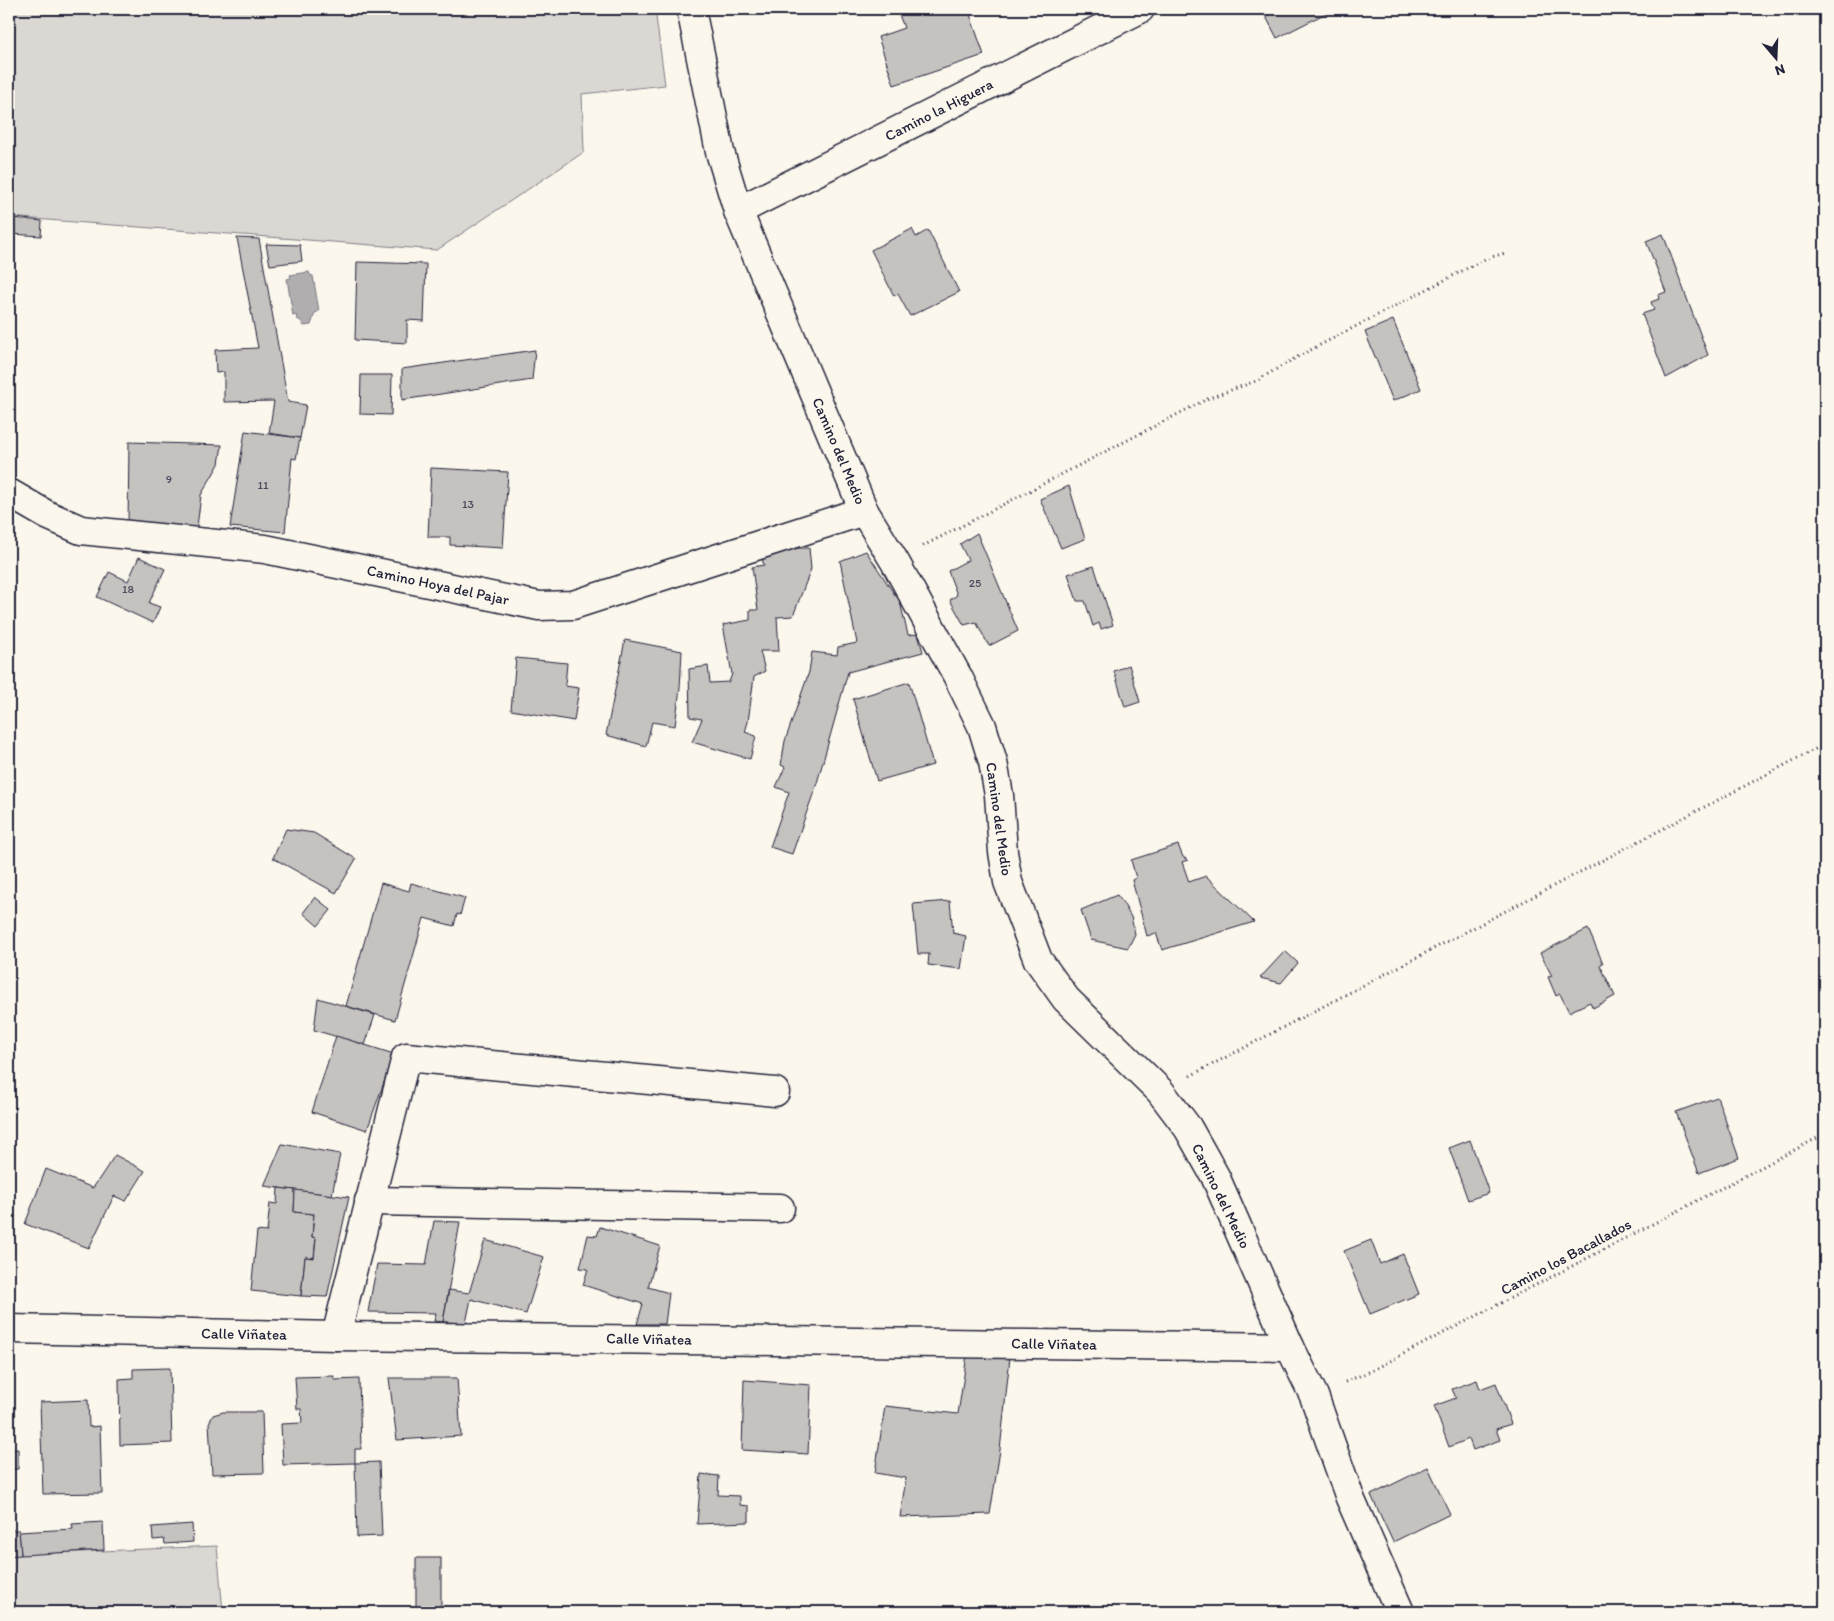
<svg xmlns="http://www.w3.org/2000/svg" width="1834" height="1621" font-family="Itim,sans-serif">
  <rect width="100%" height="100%" fill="#fbf7ec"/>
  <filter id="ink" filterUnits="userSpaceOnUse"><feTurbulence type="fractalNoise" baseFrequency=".02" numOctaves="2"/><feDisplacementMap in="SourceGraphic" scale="10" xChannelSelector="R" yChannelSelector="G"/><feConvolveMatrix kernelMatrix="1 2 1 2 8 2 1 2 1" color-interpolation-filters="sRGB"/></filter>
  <g filter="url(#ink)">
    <g fill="#dbd8d3" stroke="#7e7d87">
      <path d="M9,9H655L665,85L582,94L584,152L437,250L9,217Z"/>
      <path d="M217,1546L223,1612H9V1555Z"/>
    </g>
    <path fill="#b1aeb0" stroke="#787681" d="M309,272L310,275L313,276L319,311L315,313L311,325L304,326L301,321L297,319L296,315L293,316L287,279L291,278L290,275Z"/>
    <g fill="#c6c2c0" stroke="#22223b">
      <path d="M897,9H968L984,55L894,85L878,37L904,28Z"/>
      <path d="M1262,9H1334L1277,38Z"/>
      <path d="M13,218L42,221L41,236L12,234Z"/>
      <path d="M912,229L916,237L928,230L959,292L910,316L898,294L894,296L871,250Z"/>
      <path d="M1663,234L1708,355L1666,378L1642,314L1654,310L1651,302L1659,299L1658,295L1666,292L1646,241Z"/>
      <path d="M237,238L259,239L288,402L306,405L300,438L269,433L274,401L224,402V372L216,373L215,350L258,348Z"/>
      <path d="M266,244L300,245L302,261L270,265Z"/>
      <path d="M357,262L426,264L424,321L407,320V343L355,340Z"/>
      <path d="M1393,320L1421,389L1393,401L1365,332Z"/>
      <path d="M535,350L532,380L402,400V369Z"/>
      <path d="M361,375H392L391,415L360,414Z"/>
      <path d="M245,431L300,438L296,459L292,458L285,532L230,527Z"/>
      <path d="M129,442L222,445L219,464L201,495L197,527H128Z"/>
      <path d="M431,468L508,472L503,548L450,545V537H428Z"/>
      <path d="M1069,486L1085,539L1061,548L1040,499Z"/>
      <path d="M977,533L1018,631L989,646L976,622L964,625L950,600L957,595L948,571L968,560L960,544Z"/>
      <path d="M779,548H809L811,569L793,616L777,617L779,651H760L765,671L754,677L748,722L745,732L756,736L750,759L692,742L702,719L690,717L689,669L708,666L710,683L729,682L732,674L723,625L750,620V610H758L752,567L764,565L760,553Z"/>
      <path d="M866,551L895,595L899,598L908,635L918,634L923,652L848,672L817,783L792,854L770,847L789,792L776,787L785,767L781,765L785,741L809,672L812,652L837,655L838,647L857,643L840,561Z"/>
      <path d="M139,557L165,569L149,603L160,607L153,623L97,597L109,572L128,581Z"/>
      <path d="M1094,566L1113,625L1101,629L1099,623L1093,626L1085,601H1077L1068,574Z"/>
      <path d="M625,640L682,651L680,688L675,726L652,722L646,746L606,735Z"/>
      <path d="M516,658L567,663L565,686L579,688L574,721L511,710Z"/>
      <path d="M1129,665L1140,702L1125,707L1114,671Z"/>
      <path d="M909,682L933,765L877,781L853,699Z"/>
      <path d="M286,829L314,833L356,859L336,893L273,858Z"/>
      <path d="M1178,845L1183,857L1188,860L1182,862L1189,882L1206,876L1254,922L1162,950L1156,933L1147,936L1132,880L1136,878L1131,860Z"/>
      <path d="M381,883L409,891L411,883L465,898L460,915L457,914L454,926L424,918L395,1020L346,1006Z"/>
      <path d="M1117,895L1123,903L1131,917L1135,934L1128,948L1091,940L1081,910Z"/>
      <path d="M315,897L331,910L318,926L303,913Z"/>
      <path d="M950,901L953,933L966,936L961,969L928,965L929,954H918L913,904Z"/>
      <path d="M1588,929L1603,963L1600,965L1615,996L1593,1008L1590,1002L1569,1012L1560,994L1556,996L1548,977L1552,976L1540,953Z"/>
      <path d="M1285,951L1298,963L1281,983L1260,978Z"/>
      <path d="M318,998L375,1015L365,1045L314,1030Z"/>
      <path d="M336,1036L394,1054L367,1130L312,1112Z"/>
      <path d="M1717,1097L1739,1158L1699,1173L1676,1112Z"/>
      <path d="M1470,1140L1489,1193L1468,1200L1449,1148Z"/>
      <path d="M282,1144L340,1154L332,1195L264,1186Z"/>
      <path d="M115,1155L145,1171L126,1201L114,1196L89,1248L25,1224L46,1169L93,1188Z"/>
      <path d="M278,1188L295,1190L294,1212L314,1214L312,1237L316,1238L314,1258L305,1257L301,1296L251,1291L257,1231L267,1232L270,1203L277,1204Z"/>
      <path d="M295,1190L349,1197L327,1297L301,1296L305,1257L314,1258L316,1238L312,1237L314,1214L294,1212Z"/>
      <path d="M434,1221L460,1222L443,1322L434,1321L436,1313L368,1312L377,1264L426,1265Z"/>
      <path d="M600,1227L660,1246L648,1287L669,1293L665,1324H637L643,1304L583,1285L588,1269L580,1268L588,1235L597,1236Z"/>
      <path d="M485,1240L544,1257L526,1314L471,1299L466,1323L443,1322L449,1290L469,1293Z"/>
      <path d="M1371,1240L1380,1264L1403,1254L1419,1294L1370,1314L1344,1251Z"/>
      <path d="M967,1355L1010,1357L1000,1450L990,1514L900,1517L906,1478L875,1473L885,1406L958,1414Z"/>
      <path d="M170,1368L172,1443L120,1445L119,1379L133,1378V1369Z"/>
      <path d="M334,1376V1380L359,1379L361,1449H355V1463L283,1465L281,1424L302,1423L301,1409H297L295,1377Z"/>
      <path d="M389,1378H457L461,1436L397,1440Z"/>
      <path d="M744,1380L811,1385L808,1454L742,1450Z"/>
      <path d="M1477,1380L1480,1389L1496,1383L1511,1424L1496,1429L1500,1440L1473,1450L1469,1439L1449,1447L1434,1406L1456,1398L1452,1389Z"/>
      <path d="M88,1400L89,1427L100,1426L102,1493L43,1494L40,1402Z"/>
      <path d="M223,1412H262L264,1473L212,1474L209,1423L213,1415Z"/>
      <path d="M18,1449V1469L9,1470V1450Z"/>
      <path d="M379,1462L382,1536L357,1537L355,1463Z"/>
      <path d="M1428,1467L1450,1514L1393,1542L1371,1495Z"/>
      <path d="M701,1474L719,1476L718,1495L740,1496V1505L749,1506V1522L697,1524Z"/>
      <path d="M103,1522L104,1550L21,1555L19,1532L73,1529L72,1524Z"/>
      <path d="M192,1524L193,1542L165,1544L164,1539L153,1540L152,1527Z"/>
      <path d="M9,1530H19L21,1555L9,1556Z"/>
      <rect x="416" y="1558" width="25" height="54"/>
    </g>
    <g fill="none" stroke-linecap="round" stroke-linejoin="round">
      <defs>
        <g id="minor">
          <path d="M691,9L720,152L738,211L864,511L895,562L958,677L982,726L993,762L999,795L1003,852L1008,882L1038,960L1066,999L1160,1091L1188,1128L1215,1176L1290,1347L1314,1396L1350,1498L1400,1612"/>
          <path d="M738,211L1140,9"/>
          <path d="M9,493L47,515L81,530L265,549L539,606L573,605L864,511"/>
          <path d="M369,1201L780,1208"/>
          <path d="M9,1329L336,1336L1290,1347"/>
          <path d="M336,1336L406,1057L775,1092"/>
        </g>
      </defs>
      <use href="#minor" stroke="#22223b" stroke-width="31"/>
      <g stroke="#22223b" stroke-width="3" stroke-dasharray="1 4" stroke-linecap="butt">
        <path d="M923,546L1209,398L1256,381L1299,356L1485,259L1505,253"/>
        <path d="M1190,1076L1825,744"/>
        <path d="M1345,1382L1371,1371L1825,1134"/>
      </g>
      <use href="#minor" stroke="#fbf7ec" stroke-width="28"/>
    </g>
  </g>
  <g text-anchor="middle" stroke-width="4.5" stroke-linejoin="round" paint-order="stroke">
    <g font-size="12" fill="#4b4a5c">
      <text x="169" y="483">9</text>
      <text x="263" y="489">11</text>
      <text x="468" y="508">13</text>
      <text x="975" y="587">25</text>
      <text x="128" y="593">18</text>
    </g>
    <g font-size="15" fill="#22223b" stroke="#fbf7ec">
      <text transform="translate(939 110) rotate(-27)" y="5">Camino la Higuera</text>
      <text transform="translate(839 451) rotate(67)" y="5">Camino del Medio</text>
      <text transform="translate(438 585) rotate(12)" y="5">Camino Hoya del Pajar</text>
      <text transform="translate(999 819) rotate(82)" y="5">Camino del Medio</text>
      <text transform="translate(1221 1196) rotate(64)" y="5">Camino del Medio</text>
      <text transform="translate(1566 1257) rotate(-28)" y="5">Camino los Bacallados</text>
      <text transform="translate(244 1334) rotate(1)" y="5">Calle Viñatea</text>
      <text transform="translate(649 1339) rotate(1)" y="5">Calle Viñatea</text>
      <text transform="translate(1054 1344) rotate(1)" y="5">Calle Viñatea</text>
    </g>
  </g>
  <rect width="1834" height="1621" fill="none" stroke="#fbf7ec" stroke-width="30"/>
  <rect x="15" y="15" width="1804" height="1591" fill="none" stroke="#22223b" stroke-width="2" filter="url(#ink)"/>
  <g transform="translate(1776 58) rotate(161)" stroke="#fbf7ec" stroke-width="4" paint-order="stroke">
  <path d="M0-4L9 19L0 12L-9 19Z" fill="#22223b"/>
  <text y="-8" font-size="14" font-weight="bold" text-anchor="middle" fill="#22223b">N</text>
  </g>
</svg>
